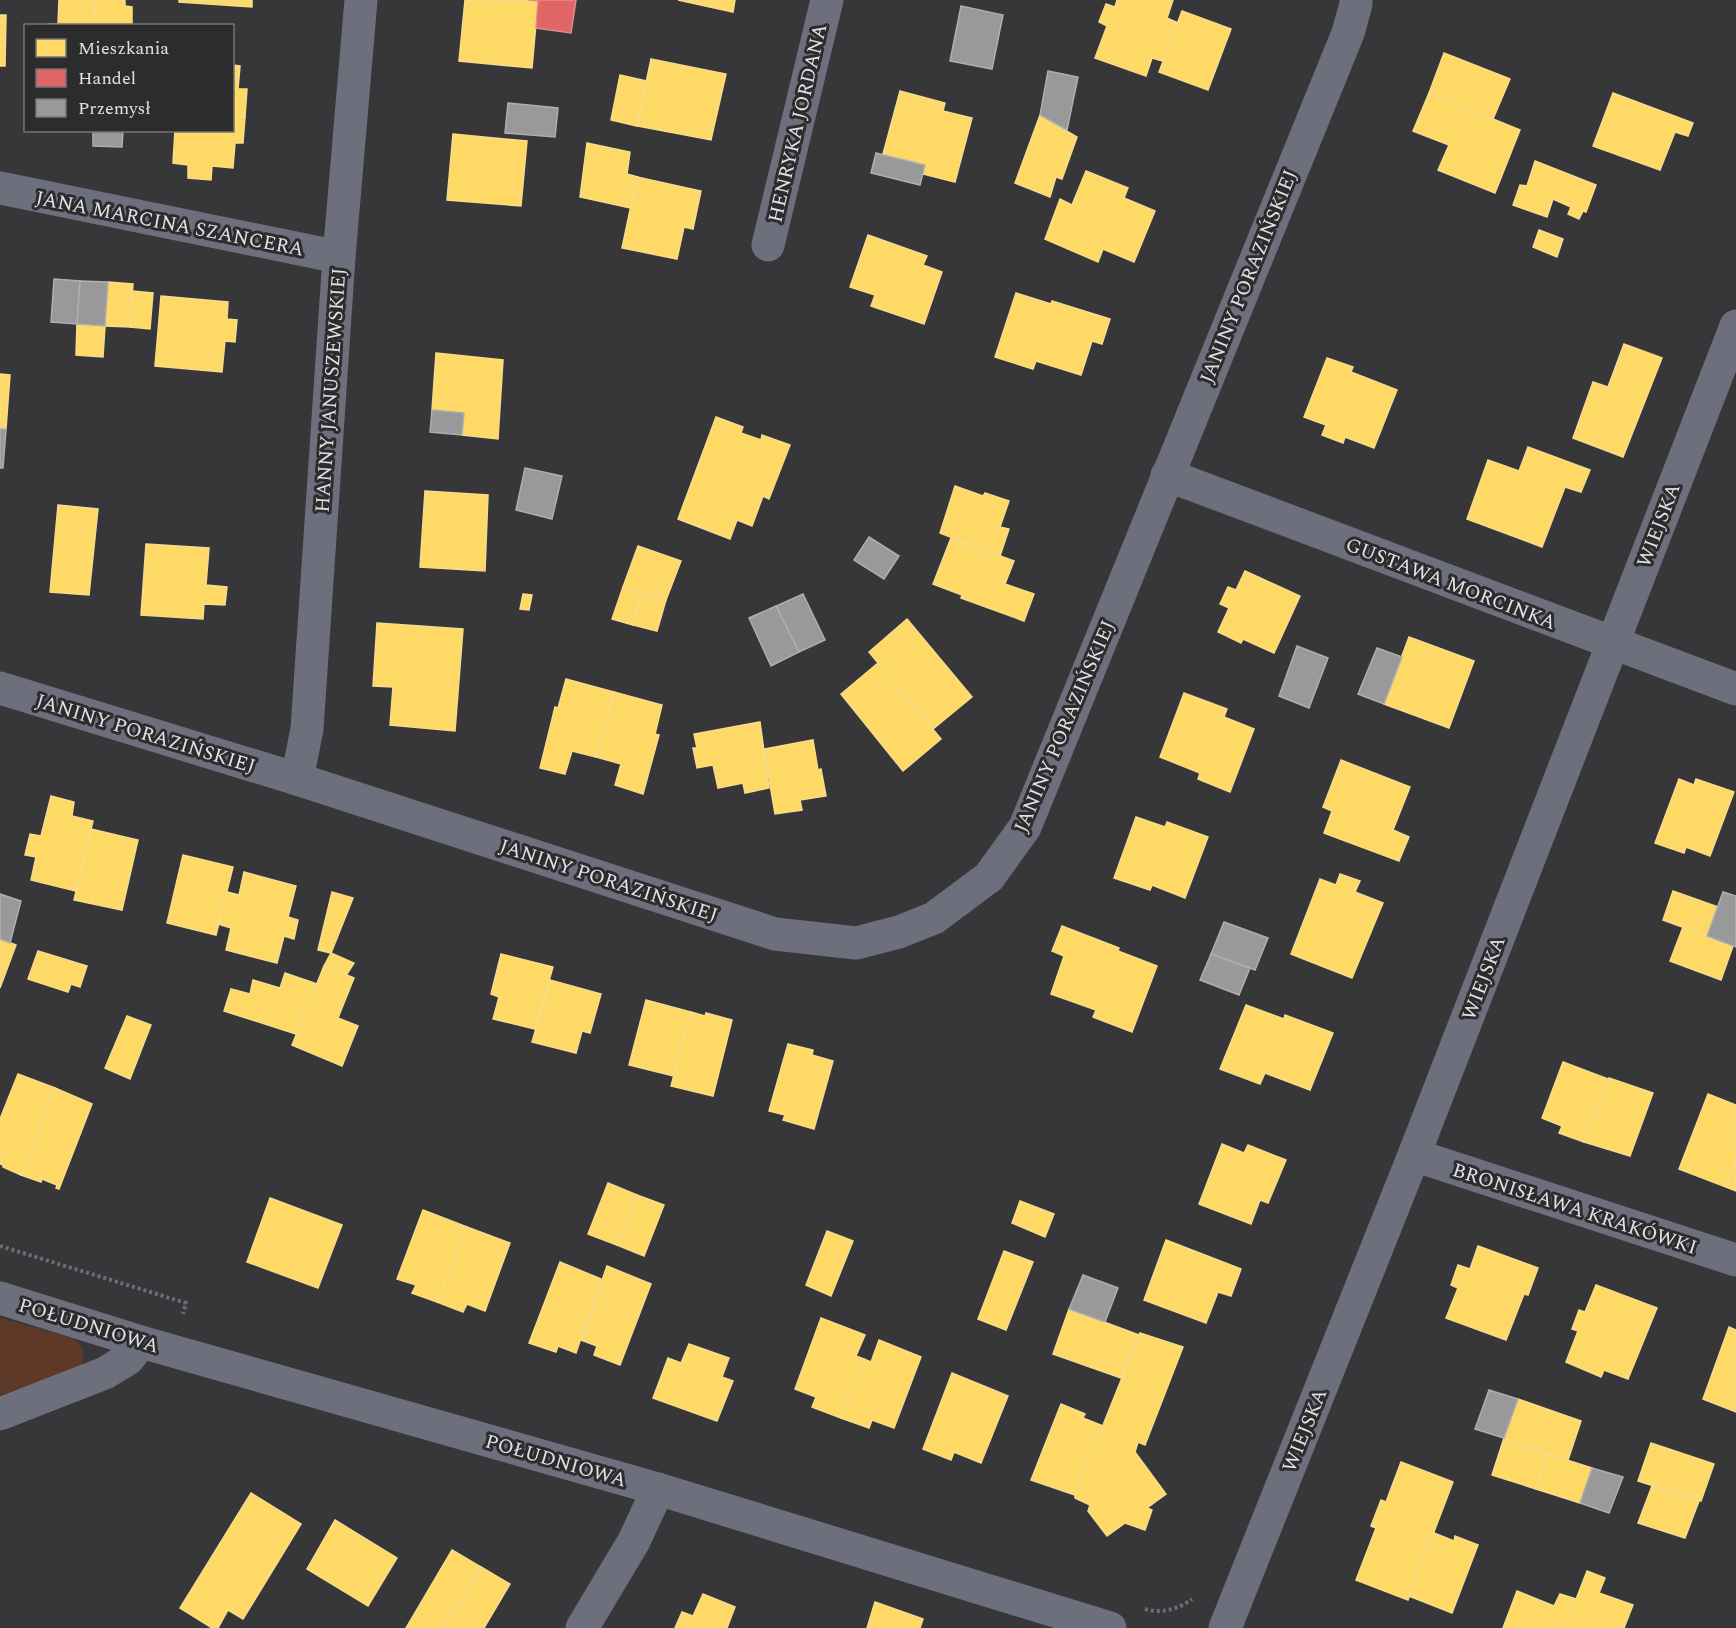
<svg xmlns="http://www.w3.org/2000/svg" width="1736" height="1628" font-family="Spectral,serif">
  <rect width="100%" height="100%" fill="#373739"/>
  <path fill="#5f3927" d="M0,1318L75,1339C83,1347 86,1355 81,1366L0,1395Z"/>
  <g fill="#ffd966" stroke="#f6dc8c" stroke-width="1.5">
    <path d="M59,0H95L94,26H49V24H58Z"/>
    <path d="M95,0H125V6L132,7V26L94,24Z"/>
    <path d="M179,0H252V7L179,2Z"/>
    <path d="M465,0L538,1L532,68L459,61Z"/>
    <path d="M678,0H735L733,12Z"/>
    <path d="M1117,0H1173L1167,18L1178,23L1163,61L1152,58L1146,76L1095,58L1107,26L1099,22L1106,4L1115,7Z"/>
    <path d="M1182,11L1231,29L1208,90L1159,72Z"/>
    <path d="M0,15H6L5,66H0Z"/>
    <path d="M1444,53L1510,79L1493,119L1429,93Z"/>
    <path d="M651,59L726,74L711,140L637,126Z"/>
    <path d="M232,65L240,66L238,89H247L245,117H232Z"/>
    <path d="M620,75L647,81L637,126L611,120Z"/>
    <path d="M900,91L945,103L943,111L972,118L955,182L923,174L925,165L883,154Z"/>
    <path d="M1429,93L1520,130L1495,193L1438,170L1449,145L1413,131Z"/>
    <path d="M1613,93L1693,123L1688,136L1675,132L1660,170L1593,146Z"/>
    <path d="M1040,115L1077,137L1062,179L1056,177L1050,197L1015,183Z"/>
    <path d="M232,117H245L243,143H235L233,168L212,166L211,180L188,178V165L173,163L175,130H232Z"/>
    <path d="M453,134L527,141L521,206L447,200Z"/>
    <path d="M587,143L630,152L627,174L638,177L631,208L580,197Z"/>
    <path d="M1535,161L1596,185L1586,212L1583,211L1579,219L1568,214L1571,207L1553,199L1547,217L1513,205L1520,185L1527,186Z"/>
    <path d="M1086,171L1128,188L1124,198L1155,211L1134,262L1103,249L1098,262L1045,239L1060,199L1072,205Z"/>
    <path d="M637,177L701,191L693,229L684,227L677,259L622,248Z"/>
    <path d="M1539,230L1563,239L1557,257L1533,247Z"/>
    <path d="M868,235L927,256L923,265L942,272L924,324L871,306L875,295L850,287Z"/>
    <path d="M108,282L133,284L130,327L105,326Z"/>
    <path d="M132,291L153,293L150,329L130,327Z"/>
    <path d="M1016,293L1051,304L1052,301L1110,319L1102,344L1092,341L1081,375L1036,361L1033,369L995,357Z"/>
    <path d="M161,296L228,302L227,319L237,320L235,342L225,341L222,372L155,366Z"/>
    <path d="M77,324L105,326L103,357L76,355Z"/>
    <path d="M1624,344L1662,358L1623,457L1573,438L1593,382L1608,387Z"/>
    <path d="M436,353L503,360L498,439L462,435L464,413L432,410Z"/>
    <path d="M1327,358L1353,367L1351,372L1397,390L1374,448L1345,437L1343,443L1322,435L1326,425L1304,417Z"/>
    <path d="M0,374L10,375L6,429H0Z"/>
    <path d="M716,417L743,427L741,433L761,440L762,435L790,445L769,499L763,496L752,526L737,520L730,539L678,519Z"/>
    <path d="M1528,447L1590,470L1581,492L1565,487L1542,547L1467,519L1488,460L1519,471Z"/>
    <path d="M955,486L983,496L985,493L1009,501L1000,527L1009,529L1000,556L940,533Z"/>
    <path d="M425,491L488,495L485,571L420,567Z"/>
    <path d="M58,505L98,509L89,595L50,592Z"/>
    <path d="M951,538L1014,561L1005,584L1034,594L1024,621L961,598L962,595L933,584Z"/>
    <path d="M146,544L209,548L206,585L227,587L225,605L204,604L203,619L141,615Z"/>
    <path d="M638,546L681,561L666,600L623,587Z"/>
    <path d="M1245,571L1300,596L1274,653L1243,639L1241,643L1218,632L1229,608L1220,604L1228,587L1236,590Z"/>
    <path d="M623,587L642,592L633,625L612,619Z"/>
    <path d="M642,592L666,600L657,631L633,625Z"/>
    <path d="M523,594L532,595L529,610L520,609Z"/>
    <path d="M907,619L972,697L933,729L869,652Z"/>
    <path d="M377,623L463,629L455,731L390,725L393,687L373,686Z"/>
    <path d="M1409,637L1474,661L1449,728L1384,704Z"/>
    <path d="M878,663L941,739L903,771L841,694Z"/>
    <path d="M566,679L614,692L596,757L572,751L565,774L540,768L555,707L558,708Z"/>
    <path d="M614,692L662,705L655,734L659,735L643,794L615,785L621,764L596,757Z"/>
    <path d="M1184,693L1227,709L1224,717L1254,729L1230,792L1198,779L1200,773L1160,757Z"/>
    <path d="M760,722L769,788L745,793L743,783L718,788L713,765L697,768L693,748H697L694,734Z"/>
    <path d="M813,740L818,770L821,769L826,796L800,800L802,810L775,814L764,749Z"/>
    <path d="M1341,760L1410,787L1393,830L1409,837L1399,861L1324,833L1332,811L1323,807Z"/>
    <path d="M1679,779L1694,785L1696,779L1734,792L1710,856L1686,847L1684,853L1655,843Z"/>
    <path d="M51,796L74,802L72,816L93,821L76,891L31,880L36,857L25,855L30,834L41,836Z"/>
    <path d="M1136,817L1165,827L1167,822L1208,837L1185,898L1152,885L1150,890L1114,878Z"/>
    <path d="M91,829L138,840L122,910L74,900Z"/>
    <path d="M183,855L233,867L216,935L167,923Z"/>
    <path d="M244,872L296,886L288,917L298,920L294,939L284,936L277,963L226,950L231,928L218,924L227,892L239,895Z"/>
    <path d="M1340,874L1360,881L1355,892L1383,903L1352,978L1291,954L1320,879L1336,885Z"/>
    <path d="M1673,891L1718,907L1707,936L1663,920Z"/>
    <path d="M332,892L353,898L331,953L318,950Z"/>
    <path d="M1062,926L1119,948L1118,951L1157,966L1132,1032L1093,1017L1096,1010L1051,994L1064,956L1052,951Z"/>
    <path d="M1683,927L1733,946L1721,980L1670,961Z"/>
    <path d="M0,939L16,945L0,988Z"/>
    <path d="M38,951L87,966L80,987L71,984L68,992L28,979Z"/>
    <path d="M331,953L354,963L347,974L324,966Z"/>
    <path d="M501,954L553,967L535,1029L493,1019L499,997L491,994Z"/>
    <path d="M324,966L354,978L338,1018L358,1026L342,1066L292,1045Z"/>
    <path d="M285,973L317,984L296,1034L224,1011L231,989L250,994L253,980L280,988Z"/>
    <path d="M550,980L601,994L590,1033L582,1031L576,1053L532,1042Z"/>
    <path d="M646,1000L691,1012L674,1076L629,1065Z"/>
    <path d="M1246,1005L1284,1019L1285,1015L1333,1033L1310,1090L1265,1073L1260,1084L1220,1069Z"/>
    <path d="M691,1012L705,1016L706,1013L732,1020L713,1096L671,1086Z"/>
    <path d="M127,1016L151,1025L130,1079L105,1068Z"/>
    <path d="M788,1044L813,1050L812,1055L833,1061L814,1129L783,1120L785,1115L769,1111Z"/>
    <path d="M1563,1062L1608,1079L1584,1142L1559,1133L1562,1126L1542,1118Z"/>
    <path d="M18,1074L55,1088L21,1175L3,1167V1165L0,1164V1119Z"/>
    <path d="M1609,1078L1653,1093L1630,1156L1584,1142Z"/>
    <path d="M55,1088L92,1104L59,1189L56,1188L57,1185L42,1179L41,1182L21,1175Z"/>
    <path d="M1708,1094L1736,1105V1160L1726,1187L1679,1169Z"/>
    <path d="M1222,1144L1244,1153L1248,1145L1286,1160L1268,1203L1260,1200L1251,1224L1199,1204Z"/>
    <path d="M1736,1160V1191L1726,1187Z"/>
    <path d="M608,1183L637,1195L617,1245L588,1234Z"/>
    <path d="M637,1195L664,1205L644,1256L617,1245Z"/>
    <path d="M270,1198L342,1225L318,1288L247,1262Z"/>
    <path d="M1020,1201L1054,1214L1045,1237L1012,1223Z"/>
    <path d="M423,1210L467,1227L437,1302L412,1293L416,1285L397,1279Z"/>
    <path d="M467,1227L510,1243L485,1311L467,1304L463,1312L437,1302Z"/>
    <path d="M827,1231L853,1241L831,1296L806,1285Z"/>
    <path d="M1166,1240L1241,1269L1231,1296L1218,1292L1206,1323L1144,1300Z"/>
    <path d="M1478,1246L1538,1268L1528,1295L1524,1294L1506,1340L1446,1318L1458,1288L1451,1285L1458,1265L1470,1269Z"/>
    <path d="M1004,1251L1033,1262L1006,1330L978,1319Z"/>
    <path d="M560,1262L601,1279L576,1353L558,1346L556,1352L529,1343Z"/>
    <path d="M607,1266L651,1284L620,1365L594,1355L597,1346L581,1340Z"/>
    <path d="M1596,1285L1657,1308L1628,1379L1604,1370L1601,1377L1566,1362L1578,1331L1572,1329L1579,1310L1585,1312Z"/>
    <path d="M1069,1309L1139,1335L1121,1378L1053,1354Z"/>
    <path d="M821,1318L865,1335L856,1356L864,1359L841,1418L812,1407L816,1397L795,1389Z"/>
    <path d="M1729,1327L1736,1330V1412L1703,1399Z"/>
    <path d="M1140,1333L1183,1347L1145,1445L1138,1442L1135,1452L1166,1494L1147,1508L1152,1510L1145,1530L1125,1523L1107,1536L1088,1511L1090,1505L1075,1498V1495Z"/>
    <path d="M879,1340L921,1357L894,1428L872,1420L869,1428L841,1418L864,1359L871,1362Z"/>
    <path d="M689,1344L729,1358L722,1377L733,1381L717,1421L653,1398L668,1358L681,1363Z"/>
    <path d="M952,1373L1008,1396L981,1463L954,1452L951,1460L923,1449Z"/>
    <path d="M1518,1399L1581,1421L1568,1460L1504,1438Z"/>
    <path d="M1061,1404L1085,1414L1083,1418L1103,1426L1075,1495L1031,1480Z"/>
    <path d="M1504,1438L1548,1454L1536,1489L1492,1475Z"/>
    <path d="M1651,1443L1714,1464L1701,1501L1638,1481Z"/>
    <path d="M1548,1454L1592,1468L1580,1503L1536,1489Z"/>
    <path d="M1401,1462L1453,1482L1408,1600L1356,1580L1376,1528L1371,1526L1381,1500L1386,1502Z"/>
    <path d="M1652,1486L1699,1501L1685,1538L1638,1523Z"/>
    <path d="M251,1493L301,1524L243,1619L228,1610L218,1628H212L180,1608Z"/>
    <path d="M335,1520L397,1558L368,1606L307,1569Z"/>
    <path d="M1434,1533L1454,1541L1455,1536L1478,1545L1452,1613L1409,1596Z"/>
    <path d="M452,1550L481,1567L443,1628H406Z"/>
    <path d="M481,1567L510,1584L484,1628H443Z"/>
    <path d="M1587,1571L1605,1578L1599,1593L1633,1605L1624,1628H1565Z"/>
    <path d="M1517,1591L1554,1606L1560,1594L1576,1599L1565,1628H1503Z"/>
    <path d="M703,1594L735,1607L727,1628H675L682,1612L693,1616Z"/>
    <path d="M875,1602L923,1619L920,1628H867Z"/>
  </g>
  <path fill="#e06666" stroke="#e18b8c" stroke-width="1.5" d="M529,0H576L571,33L536,28L538,1Z"/>
  <g fill="#999" stroke="#afafb0" stroke-width="1.5">
    <path d="M961,6L1003,15L992,69L950,61Z"/>
    <path d="M1048,71L1078,77L1067,130L1040,115Z"/>
    <path d="M508,103L558,108L555,137L505,133Z"/>
    <path d="M93,130H123L122,147L93,146Z"/>
    <path d="M876,153L925,165L920,185L871,173Z"/>
    <path d="M54,279L80,281L77,324L51,322Z"/>
    <path d="M80,281L108,282L105,326L77,324Z"/>
    <path d="M432,410L464,413L462,435L430,432Z"/>
    <path d="M0,429H6L3,468H0Z"/>
    <path d="M525,468L562,476L552,519L516,510Z"/>
    <path d="M869,537L899,556L884,579L854,560Z"/>
    <path d="M803,594L825,640L799,652L776,606Z"/>
    <path d="M776,606L799,652L771,666L749,618Z"/>
    <path d="M1297,646L1328,658L1309,708L1279,696Z"/>
    <path d="M1377,648L1402,657L1384,704L1358,694Z"/>
    <path d="M1723,892L1736,896V947L1707,936Z"/>
    <path d="M0,894L21,901L10,943L0,939Z"/>
    <path d="M1224,922L1268,938L1255,970L1211,954Z"/>
    <path d="M1211,954L1250,968L1239,995L1200,980Z"/>
    <path d="M1083,1275L1118,1288L1105,1322L1069,1309Z"/>
    <path d="M1489,1390L1518,1399L1504,1438L1475,1429Z"/>
    <path d="M1592,1468L1623,1477L1609,1513L1580,1503Z"/>
  </g>
  <g fill="none" stroke-linecap="round" stroke-linejoin="round">
    <g stroke="#6d6d77" stroke-width="4" stroke-dasharray="3 3" stroke-linecap="butt">
      <path d="M0,1246L186,1303L183,1314"/>
      <path d="M1145,1609C1161,1614 1179,1609 1192,1599"/>
    </g>
    <g stroke="#6e6f7d" stroke-width="33">
      <path d="M0,188L339,257"/>
      <path d="M768,245L827,0"/>
      <path d="M1167,475L1736,689"/>
      <path d="M0,688L297,779L775,934L856,943L899,932L934,918L989,877L1025,827L1348,33L1356,4V0"/>
      <path d="M297,779L307,729L339,257L361,0"/>
      <path d="M1414,1155L1736,1260"/>
      <path d="M0,1298L141,1342L658,1489L1110,1628"/>
      <path d="M0,1414L105,1373L128,1359L141,1342"/>
      <path d="M582,1628L634,1541L658,1489"/>
      <path d="M1225,1628L1414,1155L1736,326"/>
    </g>
  </g>
  <g text-anchor="middle" stroke-width="6" stroke-linejoin="round" paint-order="stroke">
    <g font-size="20" fill="#e2e2e4" stroke="#2c2c2f">
      <text transform="translate(797 123) rotate(-77)" y="7">HENRYKA JORDANA</text>
      <text transform="translate(170 223) rotate(11)" y="7">JANA MARCINA SZANCERA</text>
      <text transform="translate(1248 276) rotate(-68)" y="7">JANINY PORAZIŃSKIEJ</text>
      <text transform="translate(330 390) rotate(-86)" y="7">HANNY JANUSZEWSKIEJ</text>
      <text transform="translate(1658 525) rotate(-69)" y="7">WIEJSKA</text>
      <text transform="translate(1451 583) rotate(21)" y="7">GUSTAWA MORCINKA</text>
      <text transform="translate(1064 726) rotate(-67)" y="7">JANINY PORAZIŃSKIEJ</text>
      <text transform="translate(146 733) rotate(17)" y="7">JANINY PORAZIŃSKIEJ</text>
      <text transform="translate(609 880) rotate(18)" y="7">JANINY PORAZIŃSKIEJ</text>
      <text transform="translate(1483 978) rotate(-69)" y="7">WIEJSKA</text>
      <text transform="translate(1575 1208) rotate(18)" y="7">BRONISŁAWA KRAKÓWKI</text>
      <text transform="translate(89 1325) rotate(17)" y="7">POŁUDNIOWA</text>
      <text transform="translate(1304 1430) rotate(-68)" y="7">WIEJSKA</text>
      <text transform="translate(556 1460) rotate(16)" y="7">POŁUDNIOWA</text>
    </g>
  </g>
  <rect x="24" y="24" width="210" height="108" fill="#2c2c2f" stroke="#757577" stroke-width="1.5"/>
  <rect x="36" y="39" width="30" height="18" fill="#ffd966" stroke="#757577" stroke-width="1.5"/>
  <text x="78" y="54" font-size="18" fill="#e2e2e4">Mieszkania</text>
  <rect x="36" y="69" width="30" height="18" fill="#e06666" stroke="#757577" stroke-width="1.5"/>
  <text x="78" y="84" font-size="18" fill="#e2e2e4">Handel</text>
  <rect x="36" y="99" width="30" height="18" fill="#999999" stroke="#757577" stroke-width="1.5"/>
  <text x="78" y="114" font-size="18" fill="#e2e2e4">Przemysł</text>
</svg>
